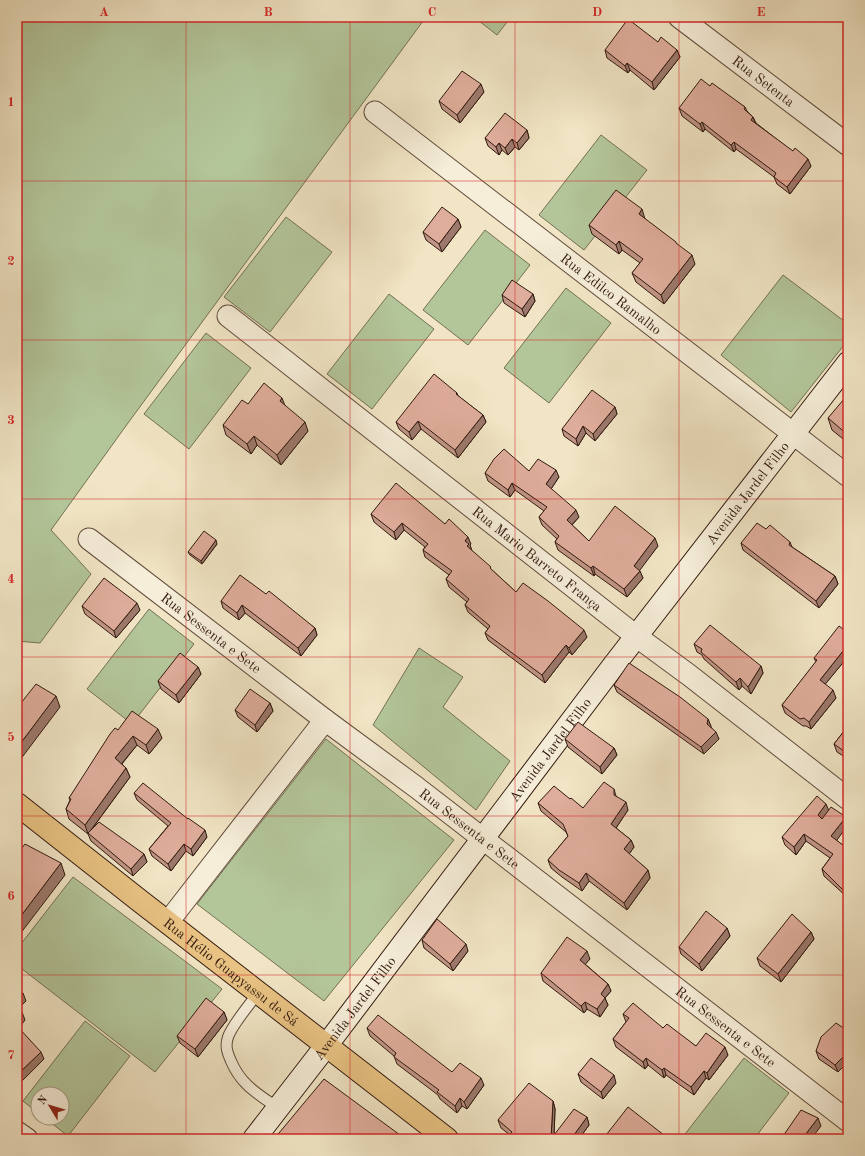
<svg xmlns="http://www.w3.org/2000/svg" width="865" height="1156" font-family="'Old Standard TT',serif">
  <rect width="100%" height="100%" fill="#f1e5c5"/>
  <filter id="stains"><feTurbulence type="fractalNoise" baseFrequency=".005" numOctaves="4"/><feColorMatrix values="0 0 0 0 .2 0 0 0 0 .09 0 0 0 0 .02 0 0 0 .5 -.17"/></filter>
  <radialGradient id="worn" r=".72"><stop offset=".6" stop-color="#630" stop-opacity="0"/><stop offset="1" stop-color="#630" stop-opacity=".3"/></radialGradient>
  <g fill="#b3c69a" stroke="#727054">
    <path d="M17,17H426L128,423L51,530L91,574L40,643L17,641Z"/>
    <path d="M474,17H511L497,35Z"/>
    <path d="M601,135L647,170L584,250L539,215Z"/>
    <path d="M286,217L332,252L270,332L224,297Z"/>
    <path d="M485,230L530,265L468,345L423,310Z"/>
    <path d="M783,275L848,324V340L791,412L721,355Z"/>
    <path d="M566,288L611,323L549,403L504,368Z"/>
    <path d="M389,294L434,329L372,409L327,374Z"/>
    <path d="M206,333L251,368L189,449L144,414Z"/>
    <path d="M149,609L194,644L132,724L87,689Z"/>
    <path d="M419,648L463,677L443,707L510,761L476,810L373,725Z"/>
    <path d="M326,739L454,840L324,1001L197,904Z"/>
    <path d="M73,877L222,989L155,1072L17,965V949Z"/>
    <path d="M85,1021L130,1056L68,1136L45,1118H62V1094H38V1113L23,1101Z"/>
    <path d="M744,1058L789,1093L754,1139H683L682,1138Z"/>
  </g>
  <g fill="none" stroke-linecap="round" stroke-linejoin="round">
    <defs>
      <path id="service" d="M258,993C250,1004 232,1025 228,1037C225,1046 227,1052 231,1061C241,1085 258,1094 278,1108"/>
      <g id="minor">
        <path id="s1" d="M679,17L848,145"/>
        <path id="s2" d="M375,112L848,476"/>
        <path id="s3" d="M228,316L636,636L689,675L848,799"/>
        <path id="s4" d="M89,539L325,720L416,787L848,1121"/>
        <path d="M168,922L325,720"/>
        <path d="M17,1132L27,1139"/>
      </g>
      <g id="secondary">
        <path id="s5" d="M254,1139L326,1046L614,665L848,363"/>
      </g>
      <g id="primary">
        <path id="s6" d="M17,804L140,901L447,1139"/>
      </g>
    </defs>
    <use href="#service" stroke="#614c3c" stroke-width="12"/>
    <use href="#minor" stroke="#614c3c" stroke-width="23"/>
    <use href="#secondary" stroke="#31190f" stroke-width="24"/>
    <use href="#primary" stroke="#31190f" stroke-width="24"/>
    <use href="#service" stroke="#f6eed9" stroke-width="10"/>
    <use href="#minor" stroke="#f6eed9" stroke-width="21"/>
    <use href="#secondary" stroke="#f6eed9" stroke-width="22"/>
    <use href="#primary" stroke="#e8c282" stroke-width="22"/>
  </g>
  <g fill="#c09585" stroke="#31190f">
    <path d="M658,42L677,50L680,57L654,90L630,70L628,73L607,58L605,50Z"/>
    <path d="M710,86L745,107L747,111L753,117L756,123L811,166L790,194L777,184L774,177L736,149L734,152L705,129L703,132L682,116L679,108Z"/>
    <path d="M484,92L460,123L442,109L439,101Z"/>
    <path d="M527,130L529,138L519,150L515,147L508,155L502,150L499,155L488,146L485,138Z"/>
    <path d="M458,219L461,227L442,252L426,240L423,232Z"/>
    <path d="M645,219L677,244L695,264L664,304L636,282L632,273L640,263L622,250L619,254L592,234L589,225Z"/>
    <path d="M533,294L535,301L525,317L504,303L502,295Z"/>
    <path d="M457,393L458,396L483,415L486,422L458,458L421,429L412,440L399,429L396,422Z"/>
    <path d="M848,402V443L832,430L828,418Z"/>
    <path d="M248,404L285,406L308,431L281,465L257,445L251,454L226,435L223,425Z"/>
    <path d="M615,407L617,414L595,441L586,433L578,446L564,436L562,429Z"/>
    <path d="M529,471L559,477L551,489L579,517L572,525L589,541L658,546L639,570L643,578L627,597L595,574L594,576L558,550L555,542L557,539L542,525L539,517L544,511L515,490L510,497L488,481L485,473Z"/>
    <path d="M371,514L445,524L471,544L470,545L472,551L493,571L516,592L587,637L572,655L569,652L545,683L488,640L485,633L488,629L468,612L465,605L467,602L449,587L446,579L449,575L425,557L423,550L425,547L404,530L396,540L374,522Z"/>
    <path d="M766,529L790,542L792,547L835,576L838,584L819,608L743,550L741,543Z"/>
    <path d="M217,544L202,564L190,555L188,552Z"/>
    <path d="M848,558V572L844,562Z"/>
    <path d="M266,594L315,628L317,635L301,656L245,613L239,620L223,608L221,601Z"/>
    <path d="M82,606L140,610L116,638L85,614Z"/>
    <path d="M848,633V661L846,659L825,684L836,698L811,729L806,726H803L785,713L782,705L816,662L814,658Z"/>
    <path d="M694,644L761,666L763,673L751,694L742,686L739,690L704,659L702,655L697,652Z"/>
    <path d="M198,667L201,674L179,703L161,689L158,681Z"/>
    <path d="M614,685L708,719L711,727L719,739L704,754L617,692Z"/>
    <path d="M270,703L273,711L257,732L238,717L235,710Z"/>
    <path d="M848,726V759L837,752L834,744Z"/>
    <path d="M118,730L162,738L149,754L137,745L122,764L126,768L130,777L92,829L144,854L147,862L133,876L91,841L88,834L69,819L66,809L70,800L69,798Z"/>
    <path d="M565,739L614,748L617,755L602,774L568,747Z"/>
    <path d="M614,789L616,796L628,810L616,828L631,840L634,847L629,854L648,870L650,878L627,910L589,881L582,891L562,877L551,868L548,860L568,836L566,832L541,811L538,803L570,799L583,808Z"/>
    <path d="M134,793L188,819L207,837L193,856L186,851L171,871L152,856L149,849L168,826L137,800Z"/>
    <path d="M829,810L848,823V825L836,840L848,849V898L824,876L822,869L830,858L806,841L796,855L785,845L782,837Z"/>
    <path d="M727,928L730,936L702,971L681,954L679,947Z"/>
    <path d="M811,932L814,939L781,982L760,966L757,958Z"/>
    <path d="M422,940L468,951L453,971L424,948Z"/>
    <path d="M848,954V964L845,957Z"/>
    <path d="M590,959L585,964L608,984L611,991L605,998L608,1005L600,1017L587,1009L584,1013L543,981L541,973Z"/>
    <path d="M224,1012L227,1020L198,1057L180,1043L177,1036Z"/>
    <path d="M623,1014L663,1028L696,1046L728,1055L709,1080L706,1078L694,1095L666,1075L664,1078L648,1065L645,1069L616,1047L613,1039L626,1022Z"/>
    <path d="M367,1028L452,1072L484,1085L467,1109L462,1106L457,1113L440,1099L438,1095L397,1064L394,1056L370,1036Z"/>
    <path d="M848,1031V1062L838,1072L819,1059L816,1051Z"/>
    <path d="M578,1074L616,1083L603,1099L581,1082Z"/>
    <path d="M553,1101L555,1109L554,1135L587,1117L589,1125L579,1139H507L510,1135L501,1128L498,1120Z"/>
  </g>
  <g fill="#9c796c" stroke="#31190f">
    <path d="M677,50L680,57L654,90L652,82Z"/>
    <path d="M627,63L630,70L628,73L625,66Z"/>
    <path d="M481,84L484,92L460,123L457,115Z"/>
    <path d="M753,117L756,125L751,120Z"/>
    <path d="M702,122L705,129L703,132L700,124Z"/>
    <path d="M527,130L529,138L519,150L517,143Z"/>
    <path d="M512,139L515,147L508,155L505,148Z"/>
    <path d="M734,142L736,149L734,152L731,145Z"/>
    <path d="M499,143L502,150L499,155L496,147Z"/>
    <path d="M808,159L811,166L790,194L787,187Z"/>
    <path d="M642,209L645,219L639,214Z"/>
    <path d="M458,219L461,227L442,252L439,244Z"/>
    <path d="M619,241L622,250L619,254L616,245Z"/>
    <path d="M692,255L695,264L664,304L661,295Z"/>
    <path d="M533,294L535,301L525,317L522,309Z"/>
    <path d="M282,398L286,408L280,401Z"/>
    <path d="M615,407L617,414L595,441L593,434Z"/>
    <path d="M483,415L486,422L458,458L455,450Z"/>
    <path d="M418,421L421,429L412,440L409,432Z"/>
    <path d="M305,422L308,431L281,465L277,455Z"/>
    <path d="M583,426L586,433L578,446L576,439Z"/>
    <path d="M254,436L257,445L251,454L247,444Z"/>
    <path d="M556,470L559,477L549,492L546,484Z"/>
    <path d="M512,483L515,490L510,497L508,490Z"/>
    <path d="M576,510L579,517L569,528L567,520Z"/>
    <path d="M402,523L404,530L396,540L394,532Z"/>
    <path d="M468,537L471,544L470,545L472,551L468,548L465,541Z"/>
    <path d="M655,538L658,546L637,574L634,566Z"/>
    <path d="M216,540L217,544L202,564L201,561Z"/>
    <path d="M593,566L595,574L594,576L591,568Z"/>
    <path d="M640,571L643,578L627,597L624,589Z"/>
    <path d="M835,576L838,584L819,608L816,601Z"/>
    <path d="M137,603L140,610L116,638L114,631Z"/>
    <path d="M242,605L245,613L239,620L237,613Z"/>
    <path d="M315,628L317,635L301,656L298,648Z"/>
    <path d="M584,630L587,637L572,655L569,648Z"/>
    <path d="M566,645L569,652L545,683L542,675Z"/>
    <path d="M843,651L846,659L823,687L820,680Z"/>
    <path d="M761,666L763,673L751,694L748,687Z"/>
    <path d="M198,667L201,674L179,703L176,695Z"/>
    <path d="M740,678L742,686L739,690L736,682Z"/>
    <path d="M833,690L836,698L811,729L809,722Z"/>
    <path d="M56,696L60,707L17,764V748Z"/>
    <path d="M270,703L273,711L257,732L255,725Z"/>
    <path d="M708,719L711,726L710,732L707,724Z"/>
    <path d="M158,729L162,738L149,754L146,745Z"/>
    <path d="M716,732L719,739L704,754L701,747Z"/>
    <path d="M133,736L137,745L118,768L115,758Z"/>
    <path d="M614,748L617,755L602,774L600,767Z"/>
    <path d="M126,768L130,777L88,834L85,825Z"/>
    <path d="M626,802L628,810L614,831L611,824Z"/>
    <path d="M826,804L829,811L821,822L818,815Z"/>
    <path d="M846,817L848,825L834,844L831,836Z"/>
    <path d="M205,830L207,837L193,856L191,849Z"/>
    <path d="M804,834L806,841L796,855L794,847Z"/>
    <path d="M631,840L634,847L627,857L624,849Z"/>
    <path d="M184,844L186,851L171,871L168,864Z"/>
    <path d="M144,854L147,862L133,876L131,869Z"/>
    <path d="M61,863L65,875L17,938V921Z"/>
    <path d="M648,870L650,878L627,910L624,903Z"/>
    <path d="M586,873L589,881L582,891L579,883Z"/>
    <path d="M727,928L730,936L702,971L699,964Z"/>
    <path d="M811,932L814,939L781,982L778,974Z"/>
    <path d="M466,944L468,951L453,971L450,964Z"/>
    <path d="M587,951L590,959L583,967L580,960Z"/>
    <path d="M608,984L611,991L605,998L608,1005L600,1017L597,1009L601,994Z"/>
    <path d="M23,993L26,1001L17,1010V999Z"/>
    <path d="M585,1002L587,1009L584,1013L581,1006Z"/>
    <path d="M22,1012L25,1020L17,1031V1020Z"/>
    <path d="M224,1012L227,1020L198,1057L195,1049Z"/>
    <path d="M725,1047L728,1055L709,1080L707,1073Z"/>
    <path d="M41,1052L44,1059L17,1086V1075Z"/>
    <path d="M848,1052V1062L838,1072L835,1065Z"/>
    <path d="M646,1058L648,1065L645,1069L643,1062Z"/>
    <path d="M664,1068L666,1075L664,1078L662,1070Z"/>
    <path d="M704,1071L706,1078L694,1095L691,1087Z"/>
    <path d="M614,1075L616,1083L603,1099L601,1092Z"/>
    <path d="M481,1078L484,1085L467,1109L464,1102Z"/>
    <path d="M460,1098L462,1106L457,1113L455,1106Z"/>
    <path d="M553,1101L555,1109L554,1139H551Z"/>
    <path d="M587,1117L589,1125L579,1139H571Z"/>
    <path d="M818,1118L821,1126L811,1139H802Z"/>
  </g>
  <g fill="#dfad9b" stroke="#31190f">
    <path d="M628,19L658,42L661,37L677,50L652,82L627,63L625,66L605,50Z"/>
    <path d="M462,71L481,84L457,115L439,101Z"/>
    <path d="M701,79L710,86L712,83L745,107L744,109L753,117L751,120L793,151L795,148L808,159L787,187L774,177L776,173L734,142L731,145L702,122L700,124L679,108Z"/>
    <path d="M505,113L527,130L517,143L512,139L505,148L499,143L496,147L485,138Z"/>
    <path d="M616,190L642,209L639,214L676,242V243L692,255L661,295L632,273L643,259L619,241L616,245L589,225Z"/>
    <path d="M442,207L458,219L439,244L423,232Z"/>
    <path d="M512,280L533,294L522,309L502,295Z"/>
    <path d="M434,374L457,393L456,394L483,415L455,450L418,421L409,432L396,422Z"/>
    <path d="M264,383L282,398L280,401L305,422L277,455L254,436L247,444L223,425L242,400L248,404Z"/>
    <path d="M592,390L615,407L593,434L583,426L576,439L562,429Z"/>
    <path d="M844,399L848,402V435L828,418Z"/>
    <path d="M504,449L529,471L538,459L556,470L546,484L576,510L567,520L589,541L615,506L655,538L634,566L640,571L624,589L593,566L591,568L555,542L559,536L539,517L547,507L512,483L508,490L485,473L494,459Z"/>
    <path d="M396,483L445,524L449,519L468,537L465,541L469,544L467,546L491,567L490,568L516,592L523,583L548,601L584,630L569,648L566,645L542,675L485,633L490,626L465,605L469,599L446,579L452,571L423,550L428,544L402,523L394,532L371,514Z"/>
    <path d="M757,523L766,529L770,525L790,542L789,545L835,576L816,601L741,543Z"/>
    <path d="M204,531L216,540L201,561L188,552Z"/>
    <path d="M848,558V565L844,562Z"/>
    <path d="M240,575L266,594L269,591L315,628L298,648L242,605L237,613L221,601Z"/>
    <path d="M104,578L137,603L114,631L82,606Z"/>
    <path d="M710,625L761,666L748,687L740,678L736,682L701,652L702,649L694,644Z"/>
    <path d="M839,626L848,633V655L843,651L820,680L833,690L809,722L804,718L800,719L782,705L817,660L814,658Z"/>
    <path d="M180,653L198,667L176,695L158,681Z"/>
    <path d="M629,663L680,697L708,719L707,724L716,732L701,747L614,685Z"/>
    <path d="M36,684L56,696L17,748V708Z"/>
    <path d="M250,689L270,703L255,725L235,710Z"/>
    <path d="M132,711L158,729L146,745L133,736L115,758L126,768L85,825L66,809L71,799L69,798L110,734L115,728L118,730Z"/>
    <path d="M578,722L614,748L600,767L565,739Z"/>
    <path d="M848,726V754L834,744Z"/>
    <path d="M604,782L614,789V795L626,802L611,824L631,840L624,849L648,870L624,903L586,873L579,883L559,870L548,860L568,836L563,824L538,803L554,786L570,799L571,798L583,808Z"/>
    <path d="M143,783L188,819V818L205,830L191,849L184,844L168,864L149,849L171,823L134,793Z"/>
    <path d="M817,796L826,804L818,815L822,819L831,807L846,817L831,836L848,849V893L841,888L822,869L833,854L804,834L794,847L782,837Z"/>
    <path d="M99,822L144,854L131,869L88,833Z"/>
    <path d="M25,844L61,863L17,921V854Z"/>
    <path d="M706,911L727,928L699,964L679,947Z"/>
    <path d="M792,914L811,932L778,974L757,958Z"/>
    <path d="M437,919L466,944L450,964L422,940Z"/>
    <path d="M567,937L587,951L580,960L608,984L601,994L605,998L597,1009L585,1002L581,1006L541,973Z"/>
    <path d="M848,954V959L845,957Z"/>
    <path d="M17,990L23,993L17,999Z"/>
    <path d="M206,998L224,1012L195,1049L177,1036Z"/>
    <path d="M633,1003L663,1028L667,1024L696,1046L706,1033L725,1047L707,1073L704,1071L691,1087L664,1068L662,1070L646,1058L643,1062L613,1039L629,1018L623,1014Z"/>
    <path d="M17,1008L22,1012L17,1020Z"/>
    <path d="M378,1015L452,1072L460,1063L481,1078L464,1102L460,1098L455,1106L437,1092L439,1090L394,1057L396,1053L367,1028Z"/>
    <path d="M836,1023L848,1031V1052L835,1065L816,1051L821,1037Z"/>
    <path d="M17,1026L41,1052L17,1075Z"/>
    <path d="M591,1058L614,1075L601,1092L578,1074Z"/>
    <path d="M324,1079L400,1135L405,1139H274Z"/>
    <path d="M529,1083L553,1101L551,1139H507L512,1132L498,1120Z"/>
    <path d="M628,1107L669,1139H603Z"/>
    <path d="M574,1109L587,1117L571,1139H551Z"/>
    <path d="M801,1110L818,1118L802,1139H781Z"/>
  </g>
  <path fill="none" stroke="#d62828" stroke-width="1" stroke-opacity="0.55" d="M186,17V1139M350,17V1139M515,17V1139M679,17V1139M17,181H848M17,340H848M17,499H848M17,657H848M17,816H848M17,975H848"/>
  <g text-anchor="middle" stroke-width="3" stroke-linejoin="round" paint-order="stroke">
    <g font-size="14" fill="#31190f" stroke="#f6eed9">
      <text dy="5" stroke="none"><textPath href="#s1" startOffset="106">Rua Setenta</textPath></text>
      <text dy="5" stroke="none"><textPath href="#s2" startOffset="298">Rua Edilco Ramalho</textPath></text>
      <text dy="5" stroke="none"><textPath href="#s5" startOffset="813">Avenida Jardel Filho</textPath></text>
      <text dy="5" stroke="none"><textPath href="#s3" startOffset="393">Rua Mario Barreto França</textPath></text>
      <text dy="5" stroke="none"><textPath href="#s4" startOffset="154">Rua Sessenta e Sete</textPath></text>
      <text dy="5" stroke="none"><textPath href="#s5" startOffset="489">Avenida Jardel Filho</textPath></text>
      <text dy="5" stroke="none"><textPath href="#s4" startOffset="478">Rua Sessenta e Sete</textPath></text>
      <text dy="5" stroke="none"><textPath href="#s6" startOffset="272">Rua Hélio Guapyassu de Sá</textPath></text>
      <text dy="5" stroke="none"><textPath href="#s5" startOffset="165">Avenida Jardel Filho</textPath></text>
      <text dy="5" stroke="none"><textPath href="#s4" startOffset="802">Rua Sessenta e Sete</textPath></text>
    </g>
  </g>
  <rect width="865" height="1156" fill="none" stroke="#f1e5c5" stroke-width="44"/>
  <g transform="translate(50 1106) rotate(308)"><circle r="19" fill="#f6eed9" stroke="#a79988"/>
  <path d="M0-3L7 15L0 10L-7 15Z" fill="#8f2418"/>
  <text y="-6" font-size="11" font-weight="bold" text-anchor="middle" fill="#31190f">N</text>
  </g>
  <rect x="22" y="22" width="821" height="1112" fill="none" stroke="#d62828" stroke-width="1.5"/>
  <g font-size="13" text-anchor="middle" font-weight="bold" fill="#d62828">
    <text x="104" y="16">A</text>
    <text x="268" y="16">B</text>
    <text x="432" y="16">C</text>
    <text x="597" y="16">D</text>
    <text x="761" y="16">E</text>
    <text x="11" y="106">1</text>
    <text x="11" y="265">2</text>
    <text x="11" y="424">3</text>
    <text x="11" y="583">4</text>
    <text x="11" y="741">5</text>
    <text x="11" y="900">6</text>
    <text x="11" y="1059">7</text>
  </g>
  <rect width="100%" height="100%" filter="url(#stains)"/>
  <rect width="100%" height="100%" fill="url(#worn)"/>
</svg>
